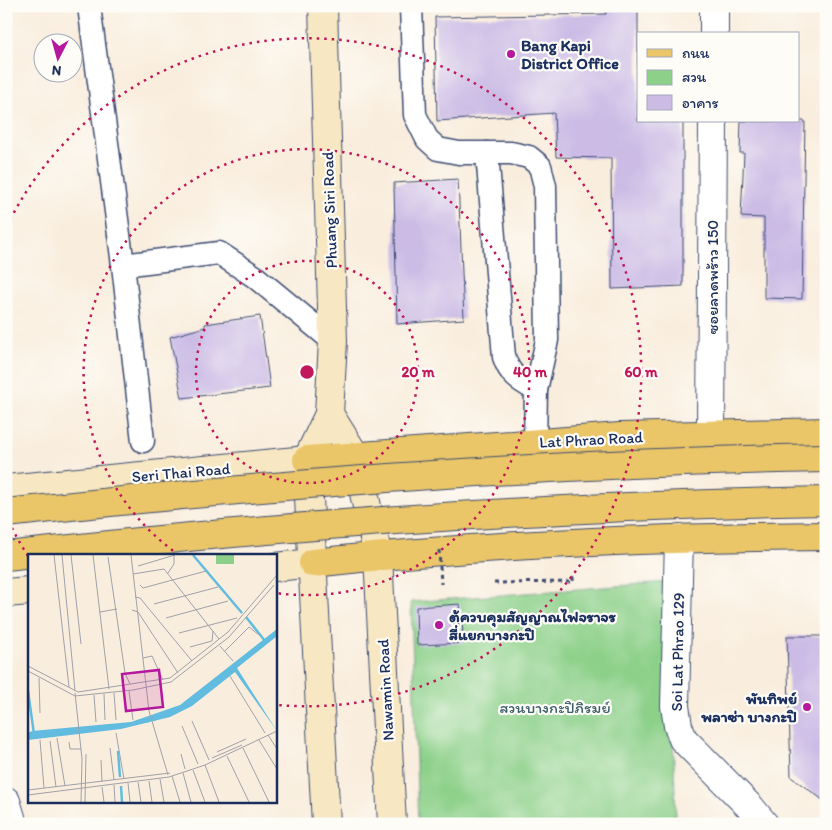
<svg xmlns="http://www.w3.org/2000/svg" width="832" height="830" font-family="Itim,'Playpen Sans Thai',sans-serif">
  <rect width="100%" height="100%" fill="#fdfcf7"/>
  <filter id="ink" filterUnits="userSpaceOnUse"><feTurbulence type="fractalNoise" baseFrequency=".02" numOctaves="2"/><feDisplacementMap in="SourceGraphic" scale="10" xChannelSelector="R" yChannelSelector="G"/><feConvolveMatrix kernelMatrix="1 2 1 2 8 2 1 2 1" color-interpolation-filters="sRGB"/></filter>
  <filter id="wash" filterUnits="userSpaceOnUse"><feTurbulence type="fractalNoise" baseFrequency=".0096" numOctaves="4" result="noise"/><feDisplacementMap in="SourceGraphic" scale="20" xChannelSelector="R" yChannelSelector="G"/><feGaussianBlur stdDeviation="1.12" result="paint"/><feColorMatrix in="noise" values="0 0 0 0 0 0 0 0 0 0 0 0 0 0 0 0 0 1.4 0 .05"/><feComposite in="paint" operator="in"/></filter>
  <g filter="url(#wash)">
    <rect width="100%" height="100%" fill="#f9eddd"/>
    <path fill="#8cd089" stroke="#548074" d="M668,582L676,823L418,824L411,602Z"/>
    <g id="blocks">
      <g fill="#cbbbe5">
        <path d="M605,6H638V121H683V286L612,289L611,158L556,157L554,113L437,121L435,17L606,14Z"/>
        <path d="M741,121H805L802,299L764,298V218L741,217L744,153H740Z"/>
        <path d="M458,179L464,319L397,324L394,183Z"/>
        <path d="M260,316L270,388L182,398L170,337L205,327V324Z"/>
        <path d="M460,604L464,643L417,645L416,607Z"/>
        <path d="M787,636H826V802L791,777Z"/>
      </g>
    </g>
  </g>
  <g filter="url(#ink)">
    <use href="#blocks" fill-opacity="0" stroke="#3c4c71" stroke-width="1"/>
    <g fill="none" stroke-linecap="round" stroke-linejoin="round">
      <defs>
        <g id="service">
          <path d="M89,6L123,265L143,441"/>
          <path d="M411,6L415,115L427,139L438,149L459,153H511L529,157L540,166L545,186L547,340L536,390L535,442"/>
          <path d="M487,153L504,357C510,376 520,381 536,390"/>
          <path d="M123,265L219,253L254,276L333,341"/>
        </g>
        <g id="minor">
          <path d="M714,34V6"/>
          <path d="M711,433L713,121"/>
          <path d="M679,538L675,706L678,726L683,739L750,807L764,824"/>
          <path d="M6,801L13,824"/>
        </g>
        <g id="secondary">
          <path d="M323,6L333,341L329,414L307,460L326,824"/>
          <path d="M329,414L356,457L378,556L392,824"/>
          <path d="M6,489L307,460"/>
          <path d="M275,567L313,563"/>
          <path d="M6,593L29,591"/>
        </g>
        <g id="primary">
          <path d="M307,460L620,437L826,432"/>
          <path d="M313,563C483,544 655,538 826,536"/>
        </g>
      </defs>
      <use href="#service" stroke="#3c4c71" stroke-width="25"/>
      <use href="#minor" stroke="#3c4c71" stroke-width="30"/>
      <use href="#secondary" stroke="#3c4c71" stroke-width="30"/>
      <use href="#primary" stroke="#3c4c71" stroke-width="30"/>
      <path stroke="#3c4c71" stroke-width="3" stroke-dasharray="4 4" stroke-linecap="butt" d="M494,583L573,582V575"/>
      <use href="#service" stroke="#fff" stroke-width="22"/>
      <use href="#minor" stroke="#fff" stroke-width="28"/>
      <use href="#secondary" stroke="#f7e8c3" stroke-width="28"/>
      <use href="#primary" stroke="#ebc669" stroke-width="28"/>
      <defs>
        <g id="primary-bridge">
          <path d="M6,513C278,483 552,463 826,458"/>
          <path d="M6,556C278,525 552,506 826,501"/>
        </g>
      </defs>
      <use href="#primary-bridge" stroke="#3c4c71" stroke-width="30" stroke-linecap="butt"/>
      <path stroke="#3c4c71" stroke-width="3" stroke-dasharray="4 4" stroke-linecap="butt" d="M439,550L441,584"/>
      <use href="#primary-bridge" stroke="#ebc669" stroke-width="28"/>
    </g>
  </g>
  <g fill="none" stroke="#c2185b" stroke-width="2.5" stroke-dasharray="2.5 5">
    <circle cx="307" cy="372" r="111"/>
    <path d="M179 555A223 223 0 1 1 276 593"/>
    <path d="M28 556A334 334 0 0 1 7 518M7 226A334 334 0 1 1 278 705"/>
  </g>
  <g fill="#b5179e" stroke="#fdfcf7" stroke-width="2">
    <circle cx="511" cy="54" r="5"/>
    <circle cx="439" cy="625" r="5"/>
    <circle cx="807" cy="707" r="5"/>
  </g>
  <g text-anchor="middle" stroke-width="4.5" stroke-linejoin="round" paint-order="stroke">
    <g font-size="16" font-weight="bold" fill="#1b2f5e" stroke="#fdfcf7" text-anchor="start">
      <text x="521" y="51">Bang Kapi<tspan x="521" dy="18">District Office</tspan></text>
      <text x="449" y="622">ตู้ควบคุมสัญญาณไฟจราจร<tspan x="449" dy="18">สี่แยกบางกะปิ</tspan></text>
      <text x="797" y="704" text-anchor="end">พันทิพย์<tspan x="797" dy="18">พลาซ่า บางกะปิ</tspan></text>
    </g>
    <g font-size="16" fill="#1b2f5e" stroke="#fdfcf7">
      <text transform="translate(329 210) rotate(-92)" y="6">Phuang Siri Road</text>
      <text transform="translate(712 277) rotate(-90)" y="6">ซอยลาดพร้าว 150</text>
      <text transform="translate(591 439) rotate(-3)" y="6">Lat Phrao Road</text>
      <text transform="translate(181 472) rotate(-5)" y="6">Seri Thai Road</text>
      <text transform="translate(677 652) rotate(-89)" y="6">Soi Lat Phrao 129</text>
      <text transform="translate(385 690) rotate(-93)" y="6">Nawamin Road</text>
    </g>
    <g font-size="16" fill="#3d5f6b" stroke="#fdfcf7">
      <text x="555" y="713">สวนบางกะปิภิรมย์</text>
    </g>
  </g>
  <g transform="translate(28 554)">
    <rect width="249" height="249" fill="#f9eddd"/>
    <path d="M188,1H206V10H188Z" fill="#8cd089"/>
    <path d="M249,75V82L209,114L249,177L207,118L164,152L142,163L93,175L0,186V179L4,177L103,168L152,151Z" fill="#62bce0"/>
    <path fill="none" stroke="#62bce0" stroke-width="2.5" d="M165,1L214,59M218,63L237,87M0,137L6,180M125,166L158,152L249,80M52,177L121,167M0,180L4,182L48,177M90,197L92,223M93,232L94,248"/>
    <path fill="none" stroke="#a0a1aa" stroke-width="1" d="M26,1L41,133M34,1L47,137M43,1L53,90M65,1L81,135M103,1L121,157L140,221M80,3L97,119L102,130M110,12L147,1M140,19L146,10V1M105,20L136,15L191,85M112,31L115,34L178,17M107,43L112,44L164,107M126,50L190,33M104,56L110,58L150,119M72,58L89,55M138,64L200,47M151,79L209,64M192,92L205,107M162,93L184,87L185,77M197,97L221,73L231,81M115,104L124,102L135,126M0,112L50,138L142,124L200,78L249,21M0,117L47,142L105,136L143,128L201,83L246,31M202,122L237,179M11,124L12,159M96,137L98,156H103M101,137L105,166M47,139L54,205L53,248M86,139L88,166M76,140L77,166M66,141L68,168M164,167L181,206M154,172L170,210M88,179L96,225M240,181L249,195M29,184L37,232M12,186L16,234M231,186L249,215M22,187L28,233M41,188L42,195H53M82,194L86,226M215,194L241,248M189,198L218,185M153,200L157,215M199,202L221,248M184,204L214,191M73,206L74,228M177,211L191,248M165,216L177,248M155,219L163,248M144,222L152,248M132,225L136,248M121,227L124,248M110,228L113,248M100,229L102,248M86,231L87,248M74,233L76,248M0,236L142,219M0,241L141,223L177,211L249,177M57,248L58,200"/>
    <path fill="#b5179e" fill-opacity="0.15" stroke="#b5179e" stroke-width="2.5" d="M131,116L135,153L98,157L94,120Z"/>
    <rect width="249" height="249" fill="none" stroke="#1b2f5e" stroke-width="2.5"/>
  </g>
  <circle cx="307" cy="372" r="8" fill="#c2185b" stroke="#fdfcf7" stroke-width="2.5"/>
  <g font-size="15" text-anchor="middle" font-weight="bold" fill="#c2185b" stroke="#fdfcf7" stroke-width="4.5" stroke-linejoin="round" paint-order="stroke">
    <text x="418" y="377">20 m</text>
    <text x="530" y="377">40 m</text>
    <text x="641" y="377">60 m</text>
  </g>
  <rect width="832" height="830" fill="none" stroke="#fdfcf7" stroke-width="25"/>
  <rect x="637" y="32" width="162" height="90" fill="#fdfcf7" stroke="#a3aaba"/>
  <rect x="647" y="49" width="25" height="8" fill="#ebc669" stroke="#a3aaba"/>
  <text x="682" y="58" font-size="15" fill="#1b2f5e">ถนน</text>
  <rect x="647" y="70" width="25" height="15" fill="#8cd089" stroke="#a3aaba"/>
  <text x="682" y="82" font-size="15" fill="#1b2f5e">สวน</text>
  <rect x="647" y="95" width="25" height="15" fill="#cbbbe5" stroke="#a3aaba"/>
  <text x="682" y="108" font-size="15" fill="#1b2f5e">อาคาร</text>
  <g transform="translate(58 58) rotate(186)"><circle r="24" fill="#fdfcf7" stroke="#a3aaba"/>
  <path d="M0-4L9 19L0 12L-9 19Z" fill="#b5179e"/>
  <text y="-8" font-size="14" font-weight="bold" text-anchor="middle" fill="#1b2f5e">N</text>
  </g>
</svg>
